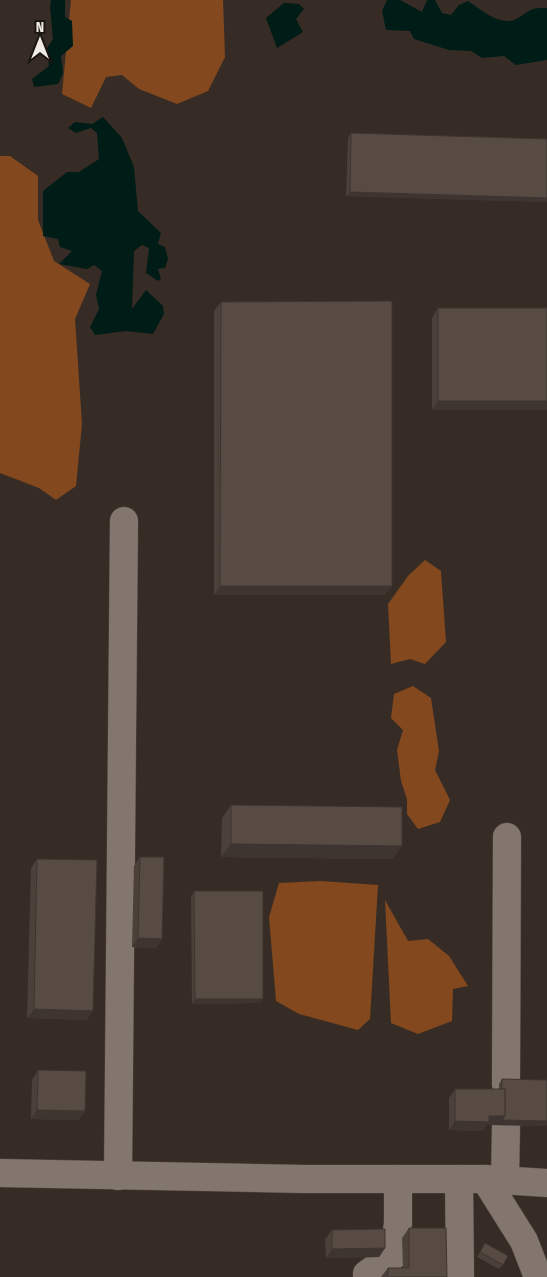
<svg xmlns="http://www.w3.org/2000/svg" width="547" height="1277" font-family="'Fira Sans Condensed',sans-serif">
  <rect width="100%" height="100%" fill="#372c25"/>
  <g fill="#83481d">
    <path d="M71,0H223L225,57L208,91L177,104L139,89L122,75L106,77L91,108L62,94Z"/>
    <path d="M0,156H10L38,176V220L54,261L90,284L75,319L82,424L76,486L56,500L39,488L0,473Z"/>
    <path d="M425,560L441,571L446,642L425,664L410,659L391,664L388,604L408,576Z"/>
    <path d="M413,686L431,698L439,751L435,770L450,800L440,822L418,829L407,814V799L401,781L397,750L403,730L391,718L394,694Z"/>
    <path d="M321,881L378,885L370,1019L358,1030L299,1014L276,1001L269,917L279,883Z"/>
    <path d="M385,900L408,941L428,939L449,956L468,986L453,989L452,1021L418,1034L391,1023Z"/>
  </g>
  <g fill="#001c16">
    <path d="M51,0H65V17L72,21L73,46L61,56L63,73L58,84L34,87L32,79L49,66L47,48L53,39L50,7Z"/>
    <path d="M387,0H400L422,12L427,0H435L442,13L451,15L459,5L468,1C482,10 501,28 518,18C533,9 529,8 547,8V60L516,65L504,56L482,58L471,51L449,50L414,39L410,31L386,30L382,11Z"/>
    <path d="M284,3L299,4L304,9L296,19L303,32L277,48L266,18Z"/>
    <path d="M103,117L122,138L134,167L138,211L161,233L158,244L165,247L168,259L165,268L158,269L161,279L158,281L146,273L149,248L142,245L134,251L132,309L146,290L163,306L164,314L153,334L126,331L95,335L90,327L99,309L96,295L102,271L94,265L87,269L59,264L72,251L60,247L58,239L43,236V191L67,172H79L99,159L97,133L91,128L76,133L68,128L75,122L92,124Z"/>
  </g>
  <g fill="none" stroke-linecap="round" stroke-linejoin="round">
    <defs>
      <g id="minor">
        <path d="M506,1084L507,837"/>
        <path d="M0,1173L305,1179H485L547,1183"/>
        <path d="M118,1176L124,521"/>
        <path d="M459,1179L460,1277"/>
        <path d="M485,1179L524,1241L538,1277"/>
        <path d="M505,1181L506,1125"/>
        <path d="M367,1277V1274L394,1255L398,1223V1179"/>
      </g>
    </defs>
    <use href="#minor" stroke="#514742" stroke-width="29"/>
    <use href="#minor" stroke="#83766e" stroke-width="28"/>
  </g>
  <g fill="#4c403a">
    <path d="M351,133L547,139V202L346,196L348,138Z"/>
    <path d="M221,302L392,586L385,595H214V311Z"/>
    <path d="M438,308L547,410H432V318Z"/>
    <path d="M231,805L393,859L221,857L222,818Z"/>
    <path d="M140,857L162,939L156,948L132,947L134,866Z"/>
    <path d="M37,859L87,1020L27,1018L31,868Z"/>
    <path d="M194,891L260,1003L192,1004L191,896Z"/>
    <path d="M38,1070L79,1120L31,1119L32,1080Z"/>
    <path d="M502,1079L547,1126L486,1125L483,1131L449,1130V1098L455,1089H499V1084Z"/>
    <path d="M409,1228L447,1277H381L388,1268H403L402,1238Z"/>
    <path d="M332,1230L385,1248L379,1257L326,1258L325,1239Z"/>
    <path d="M485,1243L503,1265L499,1269L477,1257Z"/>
  </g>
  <g fill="#3e3430">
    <path d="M350,192L547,198V202L346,196Z"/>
    <path d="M438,401H547V410H432Z"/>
    <path d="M220,586H392L385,595H214Z"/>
    <path d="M231,844L402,846L393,859L221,857Z"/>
    <path d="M138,938L162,939L156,948L132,947Z"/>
    <path d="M195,999H263L260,1003L192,1004Z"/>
    <path d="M34,1009L93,1011L87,1020L27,1018Z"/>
    <path d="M37,1110L85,1111L79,1120L31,1119Z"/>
    <path d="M489,1116H505L499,1125H486L483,1131L449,1130L455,1121Z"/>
    <path d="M502,1120L547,1121V1126L499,1125Z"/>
    <path d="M385,1248L379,1257L326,1258L332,1249Z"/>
  </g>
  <g fill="#584b44" stroke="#3e3430">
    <path d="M351,133L547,139V198L350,192Z"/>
    <path d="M392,301V586H220L221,302Z"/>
    <rect x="438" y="308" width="109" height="93"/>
    <path d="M231,805L402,807V846L231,844Z"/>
    <path d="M140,857H164L162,939L138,938Z"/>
    <path d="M37,859L97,860L93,1011L34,1009Z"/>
    <path d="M194,891H263V999H195Z"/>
    <path d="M38,1070L86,1071L85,1111L37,1110Z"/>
    <path d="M502,1079L547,1080V1121L502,1120L505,1116V1089H502Z"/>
    <path d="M455,1089H505V1116H489V1122L455,1121Z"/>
    <path d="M409,1228H446L447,1277H388V1268H409Z"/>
    <path d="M385,1229V1248L332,1249V1230Z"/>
    <path d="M485,1243L508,1256L503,1265L480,1252Z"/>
  </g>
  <g transform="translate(40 40)" stroke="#1b1612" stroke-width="4" paint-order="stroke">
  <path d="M0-4L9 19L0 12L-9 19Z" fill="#f1eae5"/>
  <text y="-8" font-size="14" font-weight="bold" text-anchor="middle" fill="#f1eae5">N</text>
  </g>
</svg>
